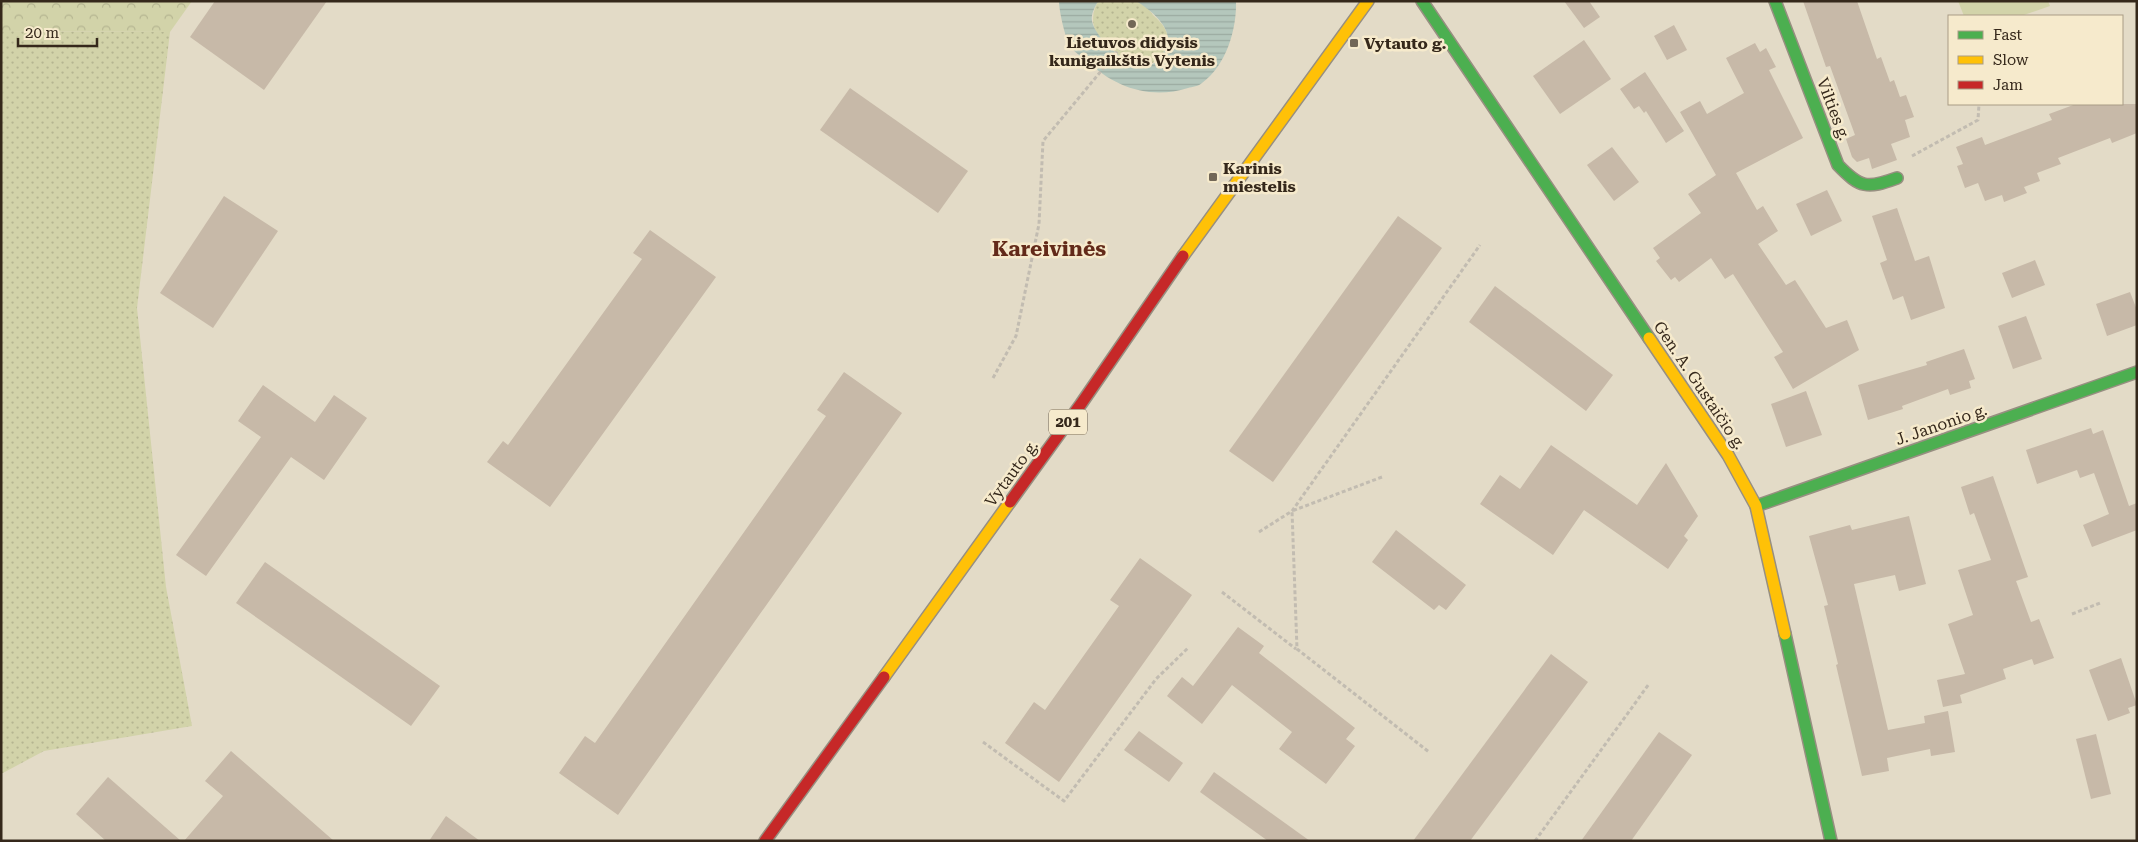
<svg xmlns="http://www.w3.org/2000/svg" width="2138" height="842" font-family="'Roboto Serif',serif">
  <defs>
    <pattern id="grass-dots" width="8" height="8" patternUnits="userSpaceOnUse" patternTransform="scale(1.25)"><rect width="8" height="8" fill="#d2d3a9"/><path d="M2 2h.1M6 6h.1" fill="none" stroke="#b5b591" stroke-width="1.8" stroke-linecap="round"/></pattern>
    <pattern id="forest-crowns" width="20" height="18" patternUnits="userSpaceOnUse" patternTransform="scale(1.25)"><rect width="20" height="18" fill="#d2d3a9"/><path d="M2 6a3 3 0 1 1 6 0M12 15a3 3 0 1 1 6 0" fill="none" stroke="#b5b591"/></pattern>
    <pattern id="water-rules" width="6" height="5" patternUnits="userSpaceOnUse" patternTransform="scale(1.25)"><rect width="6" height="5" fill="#b4c7bc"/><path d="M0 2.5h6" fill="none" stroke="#9baba1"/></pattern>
  </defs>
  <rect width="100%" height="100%" fill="#e3dbc7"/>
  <g fill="url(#grass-dots)">
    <path d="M1101,1C1112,1 1125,0 1135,1C1143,3 1149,9 1153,15C1157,19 1163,24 1165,29C1178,53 1148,75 1126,61C1119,56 1112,49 1106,43C1092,31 1090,19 1097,3Z"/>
    <path d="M1,31L170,32L137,308L166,587L192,726L44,751L1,774Z"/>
  </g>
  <path fill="url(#forest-crowns)" d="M1,1H192L170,32L1,31Z"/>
  <path fill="#d2d3a9" d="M1958,1H2048L2050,6L2021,16H1964Z"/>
  <path fill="url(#water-rules)" d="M1059,1H1101L1097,3C1094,9 1091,14 1092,21C1095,38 1128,68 1146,66C1154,65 1160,60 1163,53C1165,49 1167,45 1168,42C1170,25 1148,8 1136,1H1236C1237,29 1226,66 1202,83C1199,86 1192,87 1188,88C1150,100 1114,87 1087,61C1082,57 1073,51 1070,46C1065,37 1059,11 1059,1Z"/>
  <g fill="#c7b9a8">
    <path d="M215,1H327L264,90L190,37Z"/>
    <path d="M1564,1H1589L1600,17L1584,28Z"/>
    <path d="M1803,1H1857L1877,59L1881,57L1890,82L1894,80L1900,97L1906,95L1914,117L1905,120L1910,137L1891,144L1897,160L1872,169L1869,158L1857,162L1852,157L1846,139L1855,135L1830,66L1826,67Z"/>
    <path d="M1674,25L1687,50L1667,60L1654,36Z"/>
    <path d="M1584,40L1611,79L1560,114L1533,76Z"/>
    <path d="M1755,43L1760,52L1766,48L1776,67L1769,70L1803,138L1736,173L1757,210L1763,206L1778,231L1758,244L1786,285L1795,280L1826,328L1847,320L1859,350L1793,389L1774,357L1783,352L1733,274L1725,279L1711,258L1679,282L1675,277L1671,280L1656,261L1660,258L1653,248L1701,213L1688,194L1716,175L1680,112L1700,101L1707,114L1744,93L1726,58Z"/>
    <path d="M1645,72L1684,131L1666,143L1646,111L1644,113L1639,106L1634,109L1620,89Z"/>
    <path d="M850,88L968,171L938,213L820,130Z"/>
    <path d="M2076,104H2137V133L2112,143L2110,138L2058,158L2061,164L2037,173L2040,181L2024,187L2027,193L2004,202L2002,195L1985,201L1978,183L1965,188L1957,166L1963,164L1956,147L1982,137L1985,145L2052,120L2049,114Z"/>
    <path d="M1612,147L1639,182L1614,201L1587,165Z"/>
    <path d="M1827,190L1842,221L1811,236L1796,204Z"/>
    <path d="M224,196L278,231L213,328L160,293Z"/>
    <path d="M1897,208L1915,261L1929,256L1945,308L1911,320L1903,296L1893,300L1880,263L1887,260L1872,216Z"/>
    <path d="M1398,216L1442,248L1273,482L1229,451Z"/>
    <path d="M650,230L716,277L550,507L487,462L503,441L508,445L642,259L633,253Z"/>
    <path d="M2035,260L2045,285L2012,298L2002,273Z"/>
    <path d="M1495,286L1613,375L1586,411L1469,322Z"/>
    <path d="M2130,292L2137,310V325L2107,336L2096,304Z"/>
    <path d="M2026,316L2042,359L2013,369L1998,326Z"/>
    <path d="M1964,349L1975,379L1969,381L1971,388L1950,395L1948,389L1902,406L1903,409L1868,420L1858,385L1927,365L1926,362Z"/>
    <path d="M844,372L902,413L618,815L559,773L585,736L595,743L826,416L817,410Z"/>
    <path d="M263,385L315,422L334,395L367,418L324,480L291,457L206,576L176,555L261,437L238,421Z"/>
    <path d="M1806,391L1822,435L1786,447L1771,404Z"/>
    <path d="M2091,428L2093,434L2103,430L2129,506L2137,503V530L2092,547L2083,525L2109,514L2094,473L2080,478L2077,470L2037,484L2026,450Z"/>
    <path d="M1551,445L1637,505L1666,463L1698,516L1684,536L1688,540L1668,569L1584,510L1553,555L1480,504L1500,475L1520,489Z"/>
    <path d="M1993,476L2028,577L2016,581L2031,622L2039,619L2054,658L2034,665L2032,659L2003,669L2006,679L1960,695L1962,703L1943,707L1937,680L1965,674L1948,624L1973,615L1958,570L1991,560L1974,513L1970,515L1961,487Z"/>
    <path d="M1909,516L1926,584L1899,591L1895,575L1854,584L1888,730L1925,723L1924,716L1948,711L1955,752L1931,756L1930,749L1887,758L1889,771L1862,776L1836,665L1838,664L1824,606L1828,605L1809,536L1850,525L1852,530Z"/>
    <path d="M1396,530L1466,585L1446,610L1439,605L1434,610L1372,562Z"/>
    <path d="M1140,558L1192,595L1059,782L1005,743L1034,702L1045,710L1119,606L1110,600Z"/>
    <path d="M265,562L440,686L411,726L236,603Z"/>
    <path d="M1238,627L1264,646L1259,653L1355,728L1346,739L1355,746L1326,784L1279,749L1292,732L1232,685L1202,724L1167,696L1182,677L1193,686Z"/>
    <path d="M1551,654L1588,682L1470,841H1413Z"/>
    <path d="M2121,658L2137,705L2128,708L2130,713L2108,721L2089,670Z"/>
    <path d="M1139,731L1183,763L1169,782L1124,750Z"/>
    <path d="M1659,732L1692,755L1631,841H1581Z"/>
    <path d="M2096,734L2111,794L2091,799L2076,739Z"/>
    <path d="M231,751L334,841H184L223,796L205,781Z"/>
    <path d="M1214,772L1310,841H1268L1200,792Z"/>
    <path d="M108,777L181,841H106L76,814Z"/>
    <path d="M446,816L480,841H429Z"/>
  </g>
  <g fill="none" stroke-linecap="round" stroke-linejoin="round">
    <defs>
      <g id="fast">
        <path d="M1422,1L1649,338"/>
        <path d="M1775,1L1838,165C1860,188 1867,189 1897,178"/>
        <path d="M1756,506L2137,372"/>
        <path d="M1785,634L1831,841"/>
      </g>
      <g id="slow">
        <path d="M1183,256L1368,1"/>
        <path d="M1649,338L1728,455L1756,506L1785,634"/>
        <path d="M884,677L1010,502"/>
      </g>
      <g id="jam">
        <path d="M1010,502L1081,404L1183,256"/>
        <path d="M765,841L884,677"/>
      </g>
    </defs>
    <use href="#fast" stroke="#978f81" stroke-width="14"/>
    <use href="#slow" stroke="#978f81" stroke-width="14"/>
    <use href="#jam" stroke="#978f81" stroke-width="14"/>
    <g stroke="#c2bcb1" stroke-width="3" stroke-dasharray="4 2.5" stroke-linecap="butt">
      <path d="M1912,156L1978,120L1979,104"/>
      <path d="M993,378L1016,336L1039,224L1043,141L1121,47"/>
      <path d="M1382,477L1292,511L1297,649L1429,752"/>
      <path d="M1259,532L1292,511L1480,245"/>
      <path d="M1222,592L1296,649"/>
      <path d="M2072,614L2100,603"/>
      <path d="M983,742L1064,801L1156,679L1189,647"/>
      <path d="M1535,841L1649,684"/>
    </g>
    <use href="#fast" stroke="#4caf50" stroke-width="11"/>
    <use href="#slow" stroke="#ffc107" stroke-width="11"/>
    <use href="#jam" stroke="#c62828" stroke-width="11"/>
  </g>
  <g fill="#726757" stroke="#f6eacc" stroke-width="2">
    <circle cx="1132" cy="24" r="5"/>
    <rect x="1349" y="38" width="10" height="10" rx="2.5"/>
    <rect x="1208" y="172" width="10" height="10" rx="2.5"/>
  </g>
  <g text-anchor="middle" stroke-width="5" stroke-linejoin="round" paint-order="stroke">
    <rect fill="#f6eacc" stroke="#6f6250" stroke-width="1" x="1049" y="409.5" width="38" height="25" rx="4"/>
    <g font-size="15" font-weight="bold" fill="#35281b">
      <text x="1068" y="427">201</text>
    </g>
    <g font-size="16" font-weight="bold" fill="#35281b" stroke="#f6eacc" text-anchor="start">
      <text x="1132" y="48" text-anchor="middle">Lietuvos didysis<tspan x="1132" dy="18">kunigaikštis Vytenis</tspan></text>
      <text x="1364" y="49">Vytauto g.</text>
      <text x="1223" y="174">Karinis<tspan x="1223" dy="18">miestelis</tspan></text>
    </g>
    <g font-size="16" fill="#35281b" stroke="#f6eacc">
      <text transform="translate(1834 109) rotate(69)" y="6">Vilties g.</text>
      <text transform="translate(1700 385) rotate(56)" y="6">Gen. A. Gustaičio g.</text>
      <text transform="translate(1941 424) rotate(-19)" y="6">J. Janonio g.</text>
      <text transform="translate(1011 473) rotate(-54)" y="6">Vytauto g.</text>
    </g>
    <g font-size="21" font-weight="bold" fill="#632a19" stroke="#f6eacc">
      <text x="1049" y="256">Kareivinės</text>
    </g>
  </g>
  <rect width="2138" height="842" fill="none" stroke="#35281b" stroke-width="5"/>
  <rect x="1948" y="15" width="175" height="90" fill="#f6eacc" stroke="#a99c85"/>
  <rect x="1958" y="31" width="25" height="8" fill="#4caf50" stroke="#a99c85"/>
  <text x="1993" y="40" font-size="15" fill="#35281b">Fast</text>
  <rect x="1958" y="56" width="25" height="8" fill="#ffc107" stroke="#a99c85"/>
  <text x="1993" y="65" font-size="15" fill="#35281b">Slow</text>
  <rect x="1958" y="81" width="25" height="8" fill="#c62828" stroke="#a99c85"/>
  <text x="1993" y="90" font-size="15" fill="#35281b">Jam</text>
  <path d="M18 38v8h79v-8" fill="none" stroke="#35281b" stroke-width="2.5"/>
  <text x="25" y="38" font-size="15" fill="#35281b" stroke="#f6eacc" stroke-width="4" paint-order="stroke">20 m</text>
</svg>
